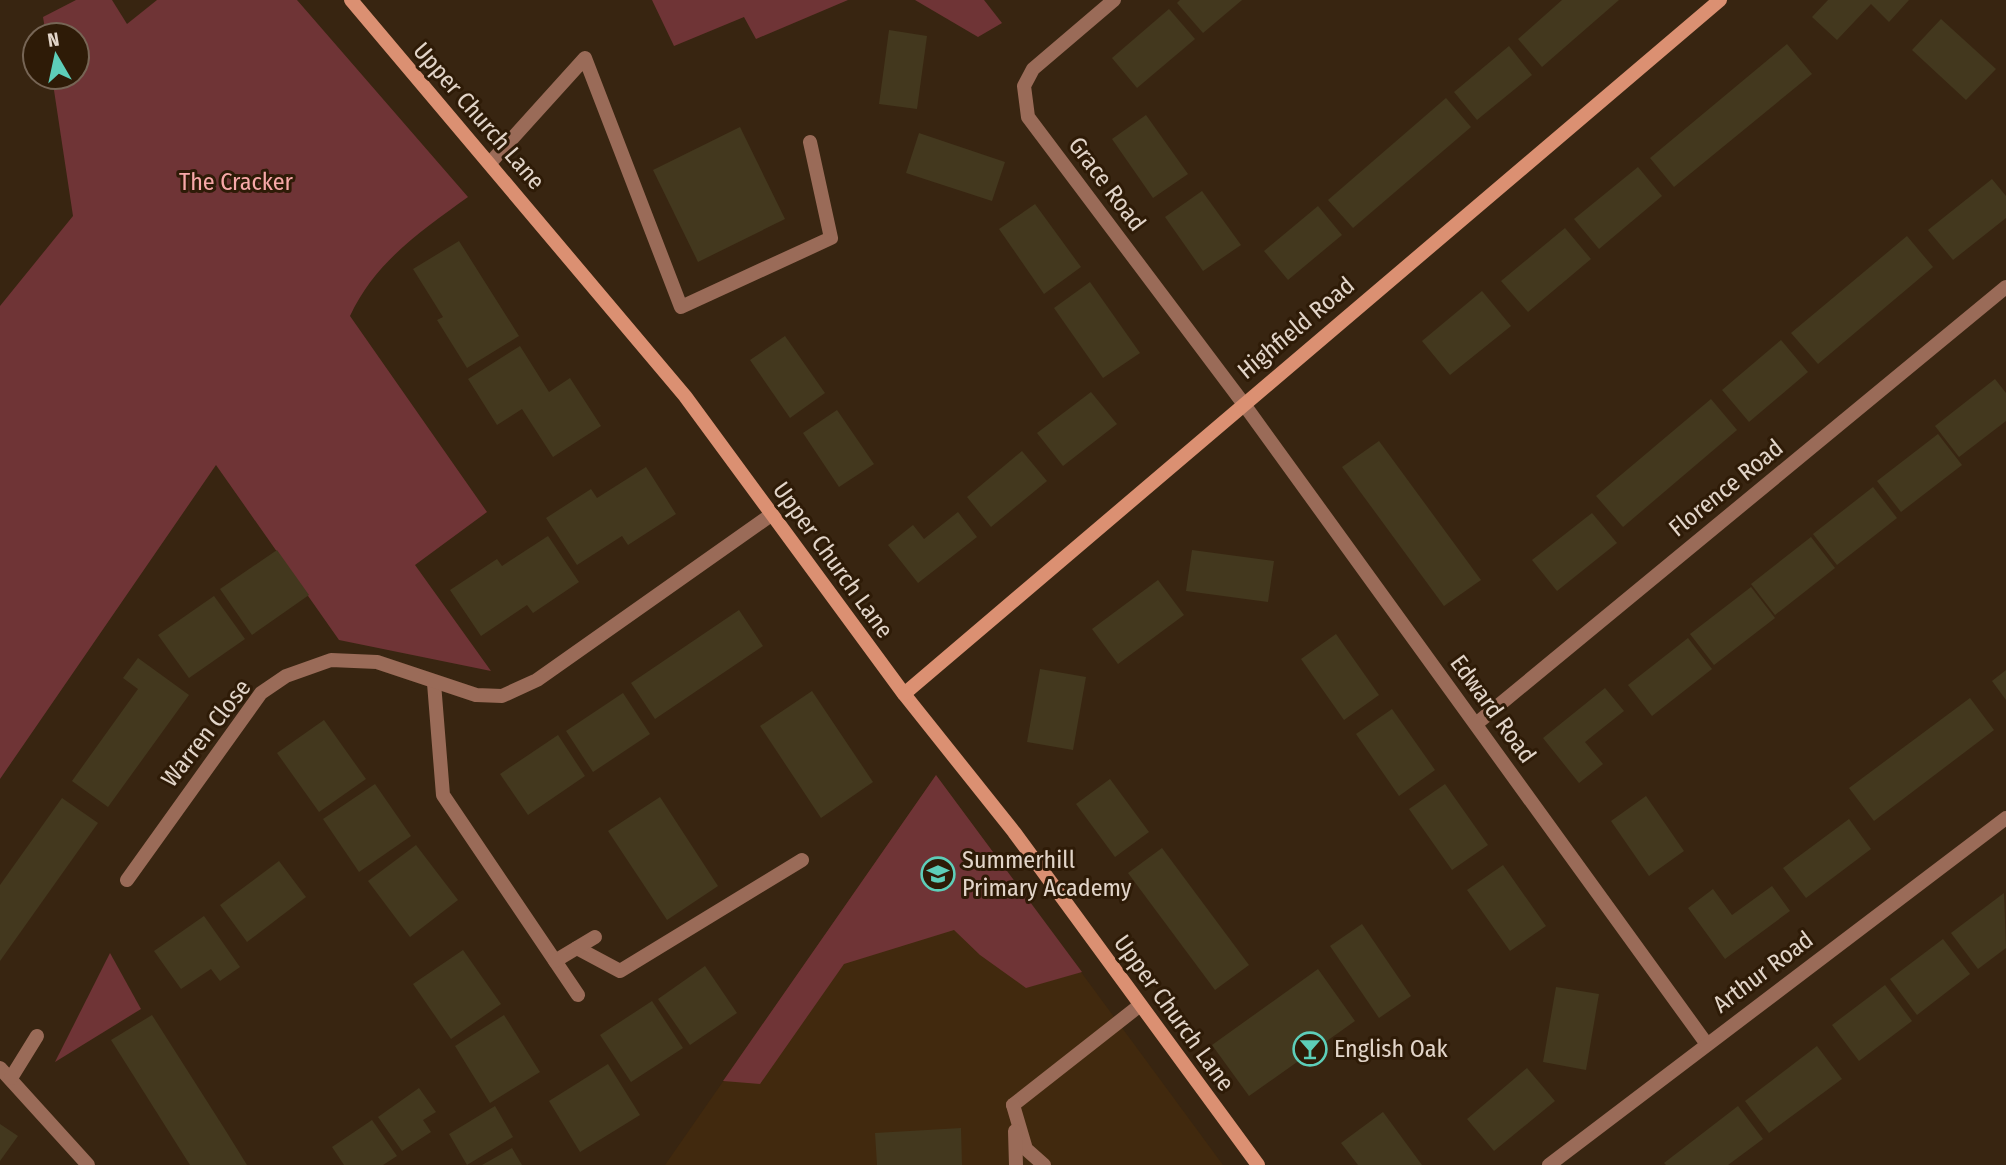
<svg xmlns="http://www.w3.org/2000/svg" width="2006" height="1165" font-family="'Fira Sans Condensed',sans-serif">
  <rect width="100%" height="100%" fill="#382511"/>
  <path fill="#41290e" d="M936,775L1223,1165H665Z"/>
  <g fill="#6f3436">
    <path d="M76,0H112L127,24L157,0H297L468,197C421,231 375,262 350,316L487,512L415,565L491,671L339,640L216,465L0,779V306L73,216L52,77H77V35H46L43,17Z"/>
    <path d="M652,0H848L756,39L744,17L674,46Z"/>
    <path d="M915,0H984L1002,23L978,37Z"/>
    <path d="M936,775L1082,972L1026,988L980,955L954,930L844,964L760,1084L723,1081Z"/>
    <path d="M110,953L141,1009L55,1062Z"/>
  </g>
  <g fill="#43381e">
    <path d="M1180,0H1242L1203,33L1177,3Z"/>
    <path d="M1562,0H1619L1542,67L1518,39Z"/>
    <path d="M1828,0H1909L1889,22L1871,4L1837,40L1812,17Z"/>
    <path d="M1169,9L1195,39L1137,88L1112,58Z"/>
    <path d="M1941,19L1996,69L1966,100L1912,50Z"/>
    <path d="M889,30L927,36L917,109L879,104Z"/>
    <path d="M1787,44L1812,74L1674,187L1650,158Z"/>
    <path d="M1509,46L1532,75L1477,120L1454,92Z"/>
    <path d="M1446,98L1471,127L1353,228L1328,200Z"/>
    <path d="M1146,115L1188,174L1153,198L1112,139Z"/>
    <path d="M740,127L785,219L698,262L653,170Z"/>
    <path d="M919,133L1005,162L992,201L906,173Z"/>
    <path d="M1638,167L1662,196L1599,249L1574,219Z"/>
    <path d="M1992,179L2006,196V218L1953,260L1928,230Z"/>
    <path d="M1202,191L1241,245L1203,271L1165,217Z"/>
    <path d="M1035,204L1081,267L1044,294L999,229Z"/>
    <path d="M1318,206L1342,235L1288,280L1264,251Z"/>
    <path d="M1565,228L1591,259L1528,312L1501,281Z"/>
    <path d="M1907,236L1933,267L1818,364L1791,333Z"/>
    <path d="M459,241L519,336L467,368L437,320L443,317L413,269Z"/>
    <path d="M1090,282L1140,353L1103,378L1054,308Z"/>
    <path d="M1482,291L1511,326L1450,375L1422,341Z"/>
    <path d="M785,336L825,393L790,418L750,360Z"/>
    <path d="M1781,340L1808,372L1749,422L1722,390Z"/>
    <path d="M520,346L549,392L570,378L601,426L553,457L522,409L497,425L468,379Z"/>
    <path d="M1995,379L2006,393V421L1959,457L1935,426Z"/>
    <path d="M1091,392L1117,424L1063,466L1037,433Z"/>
    <path d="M1711,399L1737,430L1623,527L1596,496Z"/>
    <path d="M837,410L874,464L839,487L803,433Z"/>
    <path d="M1938,434L1962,465L1901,512L1877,481Z"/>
    <path d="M1379,441L1481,580L1444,606L1342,467Z"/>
    <path d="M1022,451L1047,481L991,527L967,497Z"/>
    <path d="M646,467L676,514L628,545L622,536L577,565L546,518L591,489L597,498Z"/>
    <path d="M1873,487L1897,518L1837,565L1813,534Z"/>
    <path d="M958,512L977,537L918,583L888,545L913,525L924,539Z"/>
    <path d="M1592,513L1617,543L1557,591L1532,560Z"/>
    <path d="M548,536L579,582L533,613L527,605L481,636L450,590L497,559L502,566Z"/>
    <path d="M1811,537L1835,568L1775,615L1751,584Z"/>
    <path d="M277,550L309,595L252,635L220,589Z"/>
    <path d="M1192,550L1274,561L1268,602L1186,591Z"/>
    <path d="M1158,580L1184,615L1118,664L1092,629Z"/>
    <path d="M1751,587L1775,618L1714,665L1690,634Z"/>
    <path d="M214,596L245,639L189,678L158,635Z"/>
    <path d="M739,610L763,646L655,719L631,683Z"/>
    <path d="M1336,634L1379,695L1344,720L1301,659Z"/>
    <path d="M1688,638L1712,669L1652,716L1628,685Z"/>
    <path d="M138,658L189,695L108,807L72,781L138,689L123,678Z"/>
    <path d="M1040,669L1086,677L1073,750L1027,742Z"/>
    <path d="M2006,670V700L1992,681Z"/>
    <path d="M1605,688L1624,711L1585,742L1603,764L1579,783L1543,738Z"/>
    <path d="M812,691L873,782L821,818L760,726Z"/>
    <path d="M623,693L650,734L593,772L566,731Z"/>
    <path d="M1970,698L1994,730L1874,821L1849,788Z"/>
    <path d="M1392,709L1435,770L1399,796L1356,734Z"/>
    <path d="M324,720L366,779L319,812L277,753Z"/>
    <path d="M558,735L585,776L528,815L500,774Z"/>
    <path d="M1110,779L1149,832L1115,857L1076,804Z"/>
    <path d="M375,784L411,836L359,872L323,819Z"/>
    <path d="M1445,784L1488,845L1452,870L1409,809Z"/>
    <path d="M1646,796L1684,851L1649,876L1611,821Z"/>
    <path d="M660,797L718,886L667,920L608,831Z"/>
    <path d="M62,798L98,823L0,961V885Z"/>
    <path d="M1849,819L1871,849L1806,898L1783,868Z"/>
    <path d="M416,845L458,900L410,937L368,881Z"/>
    <path d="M1162,848L1249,965L1215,990L1128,873Z"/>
    <path d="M279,861L306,897L247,942L220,905Z"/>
    <path d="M1503,865L1546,926L1510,951L1467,890Z"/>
    <path d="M1772,886L1790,911L1725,959L1688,908L1713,889L1732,915Z"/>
    <path d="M2004,893L2006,948L1978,969L1951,933Z"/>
    <path d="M204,916L240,967L220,981L211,969L181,989L154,951Z"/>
    <path d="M1362,924L1411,996L1379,1018L1330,946Z"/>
    <path d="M1943,939L1970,974L1917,1015L1890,979Z"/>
    <path d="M463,950L501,1004L451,1039L413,984Z"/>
    <path d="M705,966L737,1013L690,1045L658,999Z"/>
    <path d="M1318,969L1355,1021L1249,1096L1212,1045Z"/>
    <path d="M1885,985L1912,1021L1859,1061L1832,1025Z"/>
    <path d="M1556,987L1599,994L1586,1070L1543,1062Z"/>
    <path d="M652,1001L683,1048L631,1082L600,1035Z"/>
    <path d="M152,1015L224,1128L247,1165H190L183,1154L111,1040Z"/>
    <path d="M504,1015L540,1072L490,1103L455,1046Z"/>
    <path d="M1817,1046L1842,1079L1769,1133L1745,1101Z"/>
    <path d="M608,1064L640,1115L580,1152L549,1101Z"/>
    <path d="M1527,1068L1555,1101L1494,1151L1467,1119Z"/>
    <path d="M419,1088L436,1112L423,1120L431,1132L402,1151L378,1117Z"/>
    <path d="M495,1106L513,1137L467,1165L449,1134Z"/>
    <path d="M1738,1106L1763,1139L1728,1165H1666L1664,1163Z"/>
    <path d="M1383,1112L1422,1165H1358L1341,1143Z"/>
    <path d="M372,1120L397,1156L383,1165H344L332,1147Z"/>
    <path d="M0,1124L18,1136L0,1161Z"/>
    <path d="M961,1128L962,1165H877L875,1133Z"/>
    <path d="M512,1148L522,1165H482Z"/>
  </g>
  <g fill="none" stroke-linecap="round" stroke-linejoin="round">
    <g stroke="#9a6b58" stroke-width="14">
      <path d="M490,163L585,58L681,307L831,238L810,142"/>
      <path d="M577,948L620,971L802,860"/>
      <path d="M1013,1105L1139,1006"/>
      <path d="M1013,1105L1026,1149L1044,1165"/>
      <path d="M1015,1131L1016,1165"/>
    </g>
    <g stroke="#9a6b58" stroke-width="14">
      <path d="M1114,0L1033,69L1024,86L1028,117L1243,403L1706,1043"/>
      <path d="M434,683L443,795L578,995"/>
      <path d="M1476,724L2006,287"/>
      <path d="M127,880L261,693L286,676L331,660L377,662L476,695L502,696L537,680L771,515"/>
      <path d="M555,961L595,937"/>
      <path d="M0,1068L88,1165"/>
      <path d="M11,1078L37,1036"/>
      <path d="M1549,1165L2006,818"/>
    </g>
    <g stroke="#db9072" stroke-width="14">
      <path d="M351,0L685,396L904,694L1014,832L1258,1165"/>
      <path d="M904,694L1720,0"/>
    </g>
  </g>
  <defs>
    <symbol id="school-ring" viewBox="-11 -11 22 22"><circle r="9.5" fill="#2e1b07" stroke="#5dceb9" stroke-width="1.5"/><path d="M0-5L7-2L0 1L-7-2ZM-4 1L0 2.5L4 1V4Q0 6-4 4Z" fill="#5dceb9"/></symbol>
    <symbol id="bar-ring" viewBox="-11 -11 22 22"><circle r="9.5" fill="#2e1b07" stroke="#5dceb9" stroke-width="1.5"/><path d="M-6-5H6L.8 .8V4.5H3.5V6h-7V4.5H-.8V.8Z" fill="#5dceb9"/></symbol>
  </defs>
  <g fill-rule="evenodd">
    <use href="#school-ring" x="919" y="855" width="38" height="38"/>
    <use href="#bar-ring" x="1291" y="1030" width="38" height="38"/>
  </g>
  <g text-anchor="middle" stroke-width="6" stroke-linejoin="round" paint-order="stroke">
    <g font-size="24" fill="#e2d5c9" stroke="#2e1b07">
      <text transform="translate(479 116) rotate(49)" y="8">Upper Church Lane</text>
      <text transform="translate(1107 184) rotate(53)" y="8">Grace Road</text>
      <text transform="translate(1296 328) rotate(-40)" y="8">Highfield Road</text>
      <text transform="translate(1726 488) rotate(-39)" y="8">Florence Road</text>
      <text transform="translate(833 560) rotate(54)" y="8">Upper Church Lane</text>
      <text transform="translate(1493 709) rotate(54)" y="8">Edward Road</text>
      <text transform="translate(206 733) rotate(-52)" y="8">Warren Close</text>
      <text transform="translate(1763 972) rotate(-37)" y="8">Arthur Road</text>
      <text transform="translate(1174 1013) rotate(54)" y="8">Upper Church Lane</text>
    </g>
    <g font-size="24" fill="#f8a8a8" stroke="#2e1b07">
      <text x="236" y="190">The Cracker</text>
    </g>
    <g font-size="24" fill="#e2d5c9" stroke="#2e1b07" text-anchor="start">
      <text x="962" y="868">Summerhill<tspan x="962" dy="28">Primary Academy</tspan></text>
      <text x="1334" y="1057">English Oak</text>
    </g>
  </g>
  <g transform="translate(56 56) rotate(351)"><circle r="33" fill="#2e1b07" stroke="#766555" stroke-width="2"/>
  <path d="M0-5L12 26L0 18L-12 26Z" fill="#5dceb9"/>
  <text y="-10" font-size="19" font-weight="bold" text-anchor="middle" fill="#e2d5c9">N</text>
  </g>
</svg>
